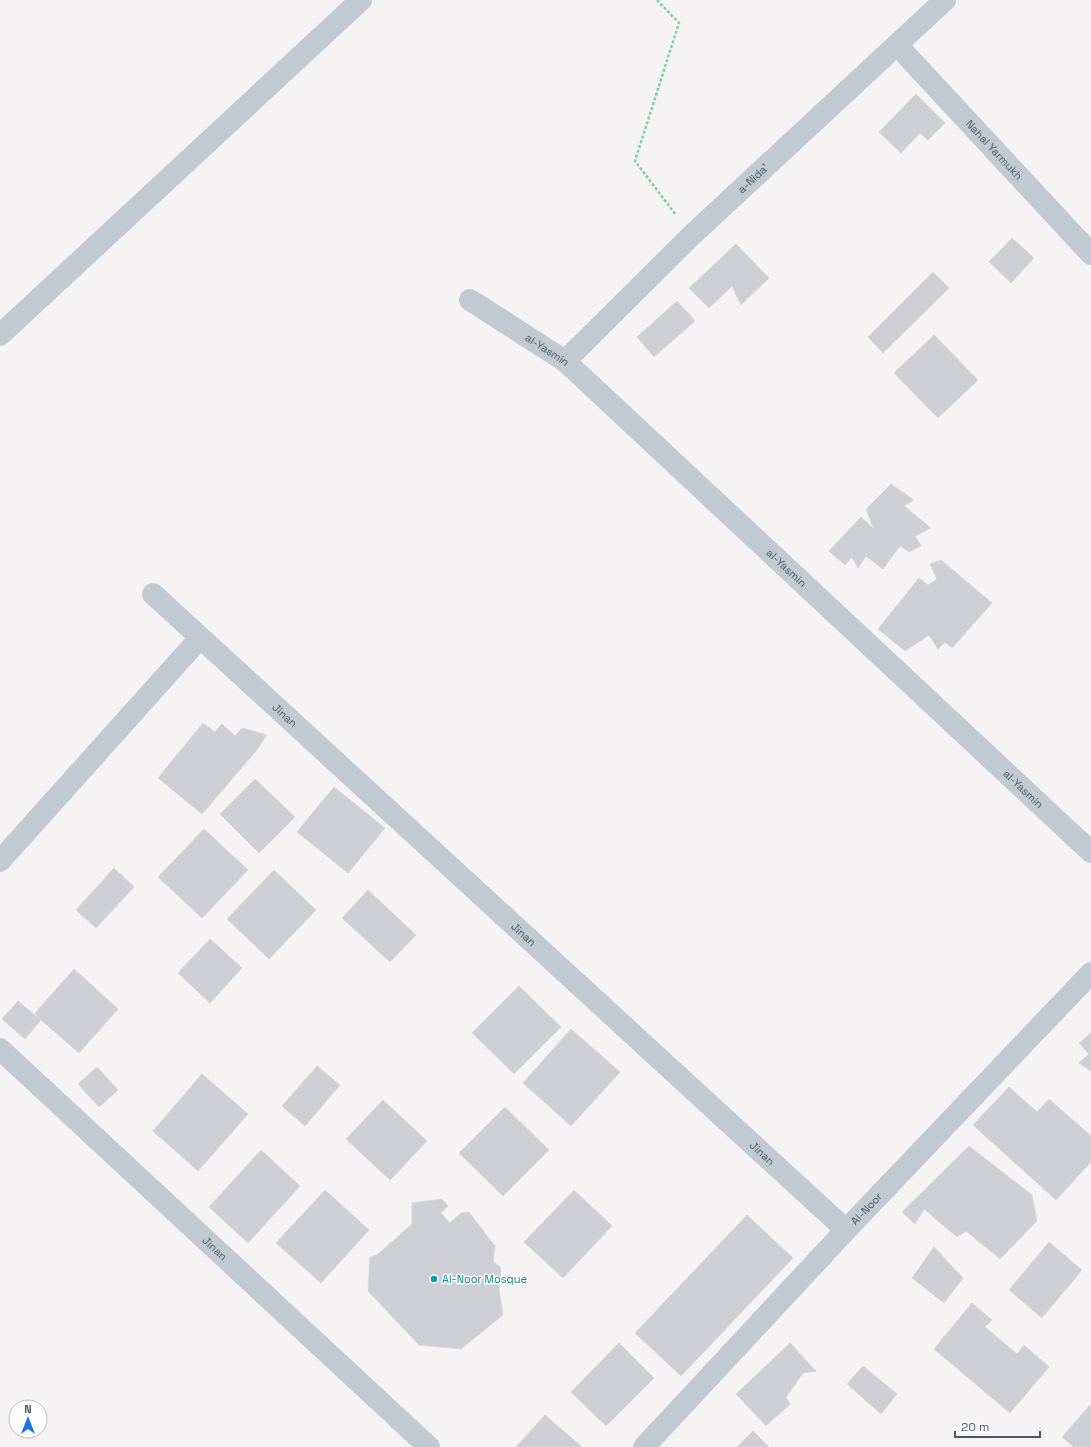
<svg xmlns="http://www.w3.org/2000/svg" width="1091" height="1447" font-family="'Space Grotesk',sans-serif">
  <rect width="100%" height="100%" fill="#f5f3f3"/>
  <g fill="#cdcfd5" stroke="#d7d9de">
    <path d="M916,94L945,123L928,140L920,133L901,153L879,132Z"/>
    <path d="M1012,238L1034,258L1011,283L989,262Z"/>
    <path d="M736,244L769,278L741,305L732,286L709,308L689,288Z"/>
    <path d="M933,272L949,288L883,353L868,337Z"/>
    <path d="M677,301L695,321L654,357L637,337Z"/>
    <path d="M934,335L978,380L938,418L894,373Z"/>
    <path d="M891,484L914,500L904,506L931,528L915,536L921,546L909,552L900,546L883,569L866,556L858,568L852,557L845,565L829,551L861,517L874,529L866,509Z"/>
    <path d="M941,560L992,603L952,648L945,642L938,649L929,635L905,651L878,629L919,578L928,585L937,579L930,564Z"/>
    <path d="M203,723L215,732L222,724L235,736L242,728L267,735L256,751L202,814L158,778Z"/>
    <path d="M255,779L295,817L259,853L220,814Z"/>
    <path d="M334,787L385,828L348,873L297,832Z"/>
    <path d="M204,829L248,870L202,918L158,877Z"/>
    <path d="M114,868L134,887L96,928L76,910Z"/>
    <path d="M274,870L316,910L269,959L227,919Z"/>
    <path d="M368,890L416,935L390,962L342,918Z"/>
    <path d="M210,939L242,968L210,1003L178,973Z"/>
    <path d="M74,969L118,1009L79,1053L41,1020L35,1013Z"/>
    <path d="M519,986L561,1027L514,1074L472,1033Z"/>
    <path d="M18,1001L41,1020L25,1039L2,1019Z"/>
    <path d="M571,1029L620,1072L571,1126L523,1083Z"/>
    <path d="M1091,1033V1071L1079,1063L1089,1054L1079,1043Z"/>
    <path d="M317,1066L340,1085L305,1126L282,1106Z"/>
    <path d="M97,1067L118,1090L99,1107L78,1084Z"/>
    <path d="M202,1074L248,1114L198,1171L153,1131Z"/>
    <path d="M1009,1087L1037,1112L1049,1099L1091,1136V1162L1056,1200L973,1125Z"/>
    <path d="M383,1100L427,1141L390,1180L346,1139Z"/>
    <path d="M505,1107L549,1150L503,1196L459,1153Z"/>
    <path d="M969,1146L1032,1195L1037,1221L1000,1259L966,1231L957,1237L924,1209L915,1224L902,1212Z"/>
    <path d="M261,1150L300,1186L248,1243L209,1207Z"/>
    <path d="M325,1190L369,1230L321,1283L276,1243Z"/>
    <path d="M574,1190L612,1226L563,1278L524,1242Z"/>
    <path d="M442,1199L448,1206L441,1213L450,1223L461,1213L469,1212L495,1246L493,1261L501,1268L499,1289L503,1315L461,1349L419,1345L368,1291L370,1257L377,1255L412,1224V1203Z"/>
    <path d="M747,1215L793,1258L681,1376L635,1333Z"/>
    <path d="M1049,1242L1082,1270L1042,1318L1009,1290Z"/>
    <path d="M934,1247L963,1278L944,1303L912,1278Z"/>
    <path d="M972,1303L992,1320L985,1327L1017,1354L1024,1345L1049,1367L1010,1413L934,1349Z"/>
    <path d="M619,1343L654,1378L606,1426L571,1392Z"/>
    <path d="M790,1343L816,1371L803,1373L786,1397L790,1404L766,1426L736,1394Z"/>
    <path d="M863,1366L897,1394L881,1414L847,1384Z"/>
    <path d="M1091,1404V1447H1074L1062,1437Z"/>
    <path d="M545,1415L582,1447H516Z"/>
    <path d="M753,1431L769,1447H737Z"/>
  </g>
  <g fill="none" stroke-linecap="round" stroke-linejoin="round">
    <path stroke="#7ad0a6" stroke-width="2.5" stroke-dasharray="3 2" stroke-linecap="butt" d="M657,0L679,23L635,161L676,215"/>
    <g stroke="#c1cad2" stroke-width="22">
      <path id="s1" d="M897,45L1091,254"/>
      <path id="s2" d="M470,300L565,361L1091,852"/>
      <path d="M0,335L361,0"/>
      <path id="s3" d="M565,361L692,235L945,0"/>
      <path id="s4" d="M153,594L846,1230"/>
      <path d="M0,861L200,638"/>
      <path id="s5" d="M0,1049L429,1447"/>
      <path id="s6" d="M644,1447L846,1230L1091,973"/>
    </g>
  </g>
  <circle fill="#0f9aa8" stroke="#fff" stroke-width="1.5" cx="434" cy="1279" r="4"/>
  <g text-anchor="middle" stroke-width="3" stroke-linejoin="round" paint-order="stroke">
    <g font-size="11" fill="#4a5661" stroke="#fff">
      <text dy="4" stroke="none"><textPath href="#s1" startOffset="143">Nahal Yarmukh</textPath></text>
      <text dy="4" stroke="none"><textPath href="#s3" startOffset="262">a-Nida'</textPath></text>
      <text dy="4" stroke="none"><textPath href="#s2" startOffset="92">al-Yasmin</textPath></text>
      <text dy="4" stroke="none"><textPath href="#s2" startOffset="416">al-Yasmin</textPath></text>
      <text dy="4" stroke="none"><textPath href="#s4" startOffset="179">Jinan</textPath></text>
      <text dy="4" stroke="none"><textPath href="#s2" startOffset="740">al-Yasmin</textPath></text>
      <text dy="4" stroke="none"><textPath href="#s4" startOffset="503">Jinan</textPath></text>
      <text dy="4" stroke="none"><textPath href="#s4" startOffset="827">Jinan</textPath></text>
      <text dy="4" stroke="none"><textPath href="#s6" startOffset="326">Al-Noor</textPath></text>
      <text dy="4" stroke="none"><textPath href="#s5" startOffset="293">Jinan</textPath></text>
    </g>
    <g font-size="11" fill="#0d838f" stroke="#fff" text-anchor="start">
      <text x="442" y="1283">Al-Noor Mosque</text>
    </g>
  </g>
  <g transform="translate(28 1419)"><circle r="19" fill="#ffffff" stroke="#b7bbc0"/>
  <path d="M0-3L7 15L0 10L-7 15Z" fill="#1a73e8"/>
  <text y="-6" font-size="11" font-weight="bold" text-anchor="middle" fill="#4a5661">N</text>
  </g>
  <path d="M955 1431v6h85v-6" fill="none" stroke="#4a5661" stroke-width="2"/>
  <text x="961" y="1431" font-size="12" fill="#4a5661" stroke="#ffffff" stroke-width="3" paint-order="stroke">20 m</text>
</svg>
